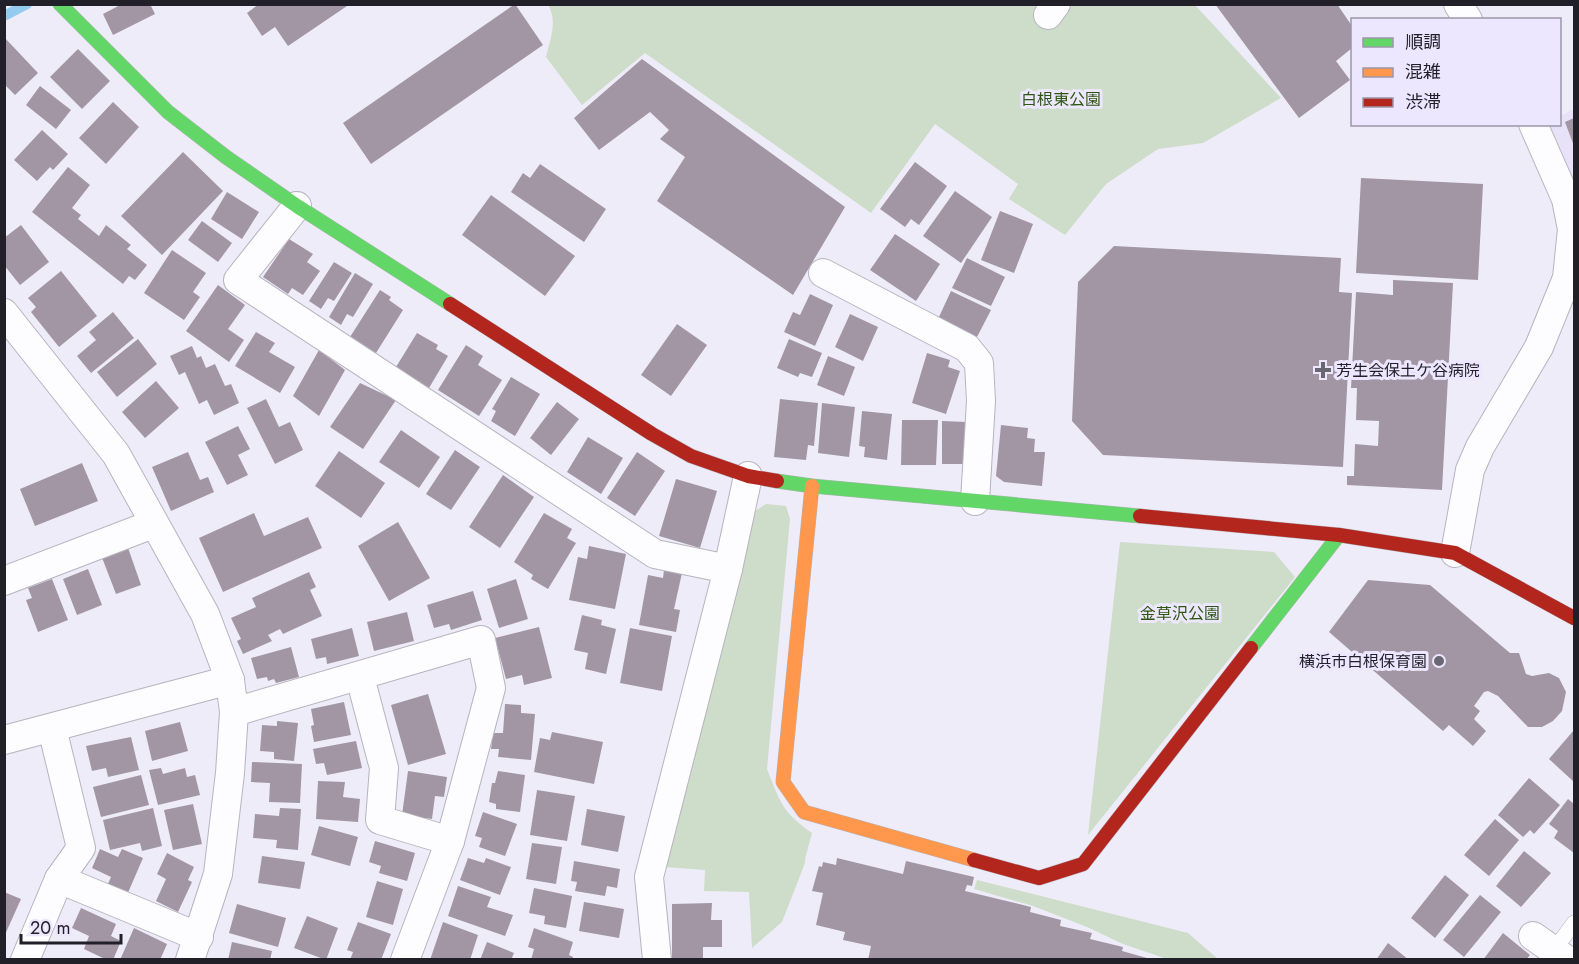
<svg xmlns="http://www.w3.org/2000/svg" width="1579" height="964" font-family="Jost,'Noto Sans JP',sans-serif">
  <rect width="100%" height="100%" fill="#efecf9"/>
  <path fill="#e7e2f8" d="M1574,109V202L1546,125L1560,124V116Z"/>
  <g fill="#cdddc9">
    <path d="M548,5H1195L1281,98L1203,143L1158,149L1106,184L1065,235L1009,199L1018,184L935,124L871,213L645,53L582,105L546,57C550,40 558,21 548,5Z"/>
    <path d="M766,504L786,506L790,519L767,769C780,802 782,812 812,833L805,859V863L782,922L752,948L749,892L704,891L705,870L665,867L752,513Z"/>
    <path d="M1120,542L1274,552L1295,577L1088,835Z"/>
    <path d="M977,880L1188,933L1218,959H1167L1123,944L1087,927L1033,906L974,889Z"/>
  </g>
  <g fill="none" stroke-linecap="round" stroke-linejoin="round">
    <path stroke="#93ccee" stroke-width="10" d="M4,16L27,4"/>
  </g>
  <g fill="#a296a5">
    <path d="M122,4H150L155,14L113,35L103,14Z"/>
    <path d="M259,4H350L288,46L275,27L262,36L247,13Z"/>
    <path d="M515,4L543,45L371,164L343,123Z"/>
    <path d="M1215,4H1337L1352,26V48L1336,61L1350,80L1299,118Z"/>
    <path d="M4,37L38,73L15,95L4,84Z"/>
    <path d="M78,49L110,81L82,109L50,77Z"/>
    <path d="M642,59L845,207L793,295L657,201L685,157L660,139L669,130L650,112L599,150L574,118Z"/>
    <path d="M40,86L71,110L56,129L26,105Z"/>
    <path d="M113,102L139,127L106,164L79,138Z"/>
    <path d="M1574,118V146L1565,122Z"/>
    <path d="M42,130L68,154L53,170L50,167L37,181L14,160Z"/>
    <path d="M183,152L223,191L162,255L121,216Z"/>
    <path d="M915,162L947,186L919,225L911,219L905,227L880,209Z"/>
    <path d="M540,164L606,209L584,242L511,192L523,173L530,178Z"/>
    <path d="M68,167L90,185L72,208L81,215L78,219L99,236L106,225L131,245L127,249L147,265L135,280L129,276L123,284L32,212Z"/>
    <path d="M1361,178L1483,184L1478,280L1356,273Z"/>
    <path d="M955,191L992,217L961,263L923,236Z"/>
    <path d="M227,192L259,212L242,239L211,219Z"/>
    <path d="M491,195L575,256L545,296L462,235Z"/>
    <path d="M1000,211L1033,224L1014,273L981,260Z"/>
    <path d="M202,221L232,243L218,262L188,240Z"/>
    <path d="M21,225L49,262L20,285L4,265V238Z"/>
    <path d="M895,234L940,264L916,301L870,270Z"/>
    <path d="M289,239L313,254L307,262L320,271L303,295L292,288L288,294L263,277Z"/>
    <path d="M1114,246L1341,258L1339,292L1352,293L1343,467L1103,455L1072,421L1078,282Z"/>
    <path d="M172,250L206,273L193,292L200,297L184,320L144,293Z"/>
    <path d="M967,258L1005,277L991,306L952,288Z"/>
    <path d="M334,262L352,273L334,301L328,298L321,309L309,301Z"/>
    <path d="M61,271L97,316L59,347L31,312L36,307L28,298Z"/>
    <path d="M355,273L373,284L353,317L347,314L341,325L329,317Z"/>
    <path d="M1393,280L1453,283L1442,490L1347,485V476H1354L1355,444L1378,446L1379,421L1356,420L1357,388H1351L1356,292L1393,295Z"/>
    <path d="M218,285L245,305L228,329L244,340L229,362L186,331Z"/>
    <path d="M380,290L391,297L389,300L403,310L376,353L350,337Z"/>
    <path d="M951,291L991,310L977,337L938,319Z"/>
    <path d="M810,294L833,305L815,346L784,332L793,312L800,315Z"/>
    <path d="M113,312L134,338L91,373L77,356L96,340L89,332Z"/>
    <path d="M850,314L878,327L863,361L835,347Z"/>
    <path d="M677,324L707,345L671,396L641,375Z"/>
    <path d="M256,332L275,343L269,352L295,367L280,393L235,366Z"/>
    <path d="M417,333L438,345L436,349L448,356L429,388L396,367Z"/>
    <path d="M138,339L157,364L117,397L97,372Z"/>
    <path d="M789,339L822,353L812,377L800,373L798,377L777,368Z"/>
    <path d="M466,345L483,356L478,365L502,380L479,416L438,390Z"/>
    <path d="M192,346L197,358L201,356L206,368L215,364L225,386L231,384L239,403L214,415L207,400L199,404L185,372L179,375L170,356Z"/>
    <path d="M319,350L345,370L319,416L293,396Z"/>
    <path d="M927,353L950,360L948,367L960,371L946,414L912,403Z"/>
    <path d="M828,356L855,367L844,396L817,385Z"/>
    <path d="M511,377L540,394L515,436L491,421L496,411L492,409Z"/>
    <path d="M156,381L179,408L145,438L122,412Z"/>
    <path d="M360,383L396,400L363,449L330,427Z"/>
    <path d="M266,399L279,427L290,422L303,450L275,464L247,408Z"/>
    <path d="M780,399L818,403L814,446L808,445L806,460L774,457Z"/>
    <path d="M557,402L579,419L551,455L530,438Z"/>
    <path d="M822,403L855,407L849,457L818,453Z"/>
    <path d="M862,411L892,414L887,460L864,457L865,447L859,446Z"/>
    <path d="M902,420H938L936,465H901Z"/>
    <path d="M942,421L967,422V448H963V464H942Z"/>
    <path d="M1001,425L1028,428L1027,438L1035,439L1034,452H1045L1042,486L1004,482L996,476Z"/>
    <path d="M238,426L250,449L238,455L248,475L227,485L205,442Z"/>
    <path d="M401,430L440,457L419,488L379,462Z"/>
    <path d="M588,437L623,458L601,494L567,472Z"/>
    <path d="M455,450L480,467L451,510L426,494Z"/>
    <path d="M339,451L385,483L361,518L315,486Z"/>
    <path d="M188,452L200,480L208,477L214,492L171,511L152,467Z"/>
    <path d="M637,452L665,471L635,516L607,498Z"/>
    <path d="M82,463L98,501L35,526L20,489Z"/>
    <path d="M503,475L534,497L500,548L469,527Z"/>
    <path d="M676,479L717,491L700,548L659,536Z"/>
    <path d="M254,513L264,536L308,517L322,548L223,592L199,538Z"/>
    <path d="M544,513L572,529L567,538L576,543L548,589L531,579L533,575L514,562Z"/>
    <path d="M398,522L430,578L389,601L358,546Z"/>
    <path d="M127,545L141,585L116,594L101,555Z"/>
    <path d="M589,546L626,554L615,609L569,600L578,557L587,559Z"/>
    <path d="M88,569L102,605L77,615L63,579Z"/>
    <path d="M664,570L682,573L674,609L680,610L676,632L639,625L648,575L663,578Z"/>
    <path d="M309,572L316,587L310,590L322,616L283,634L280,629L268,635L272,641L243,654L237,641L241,639L231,618L256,607L252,598Z"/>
    <path d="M52,579L68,620L38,632L26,600L32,598L28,588Z"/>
    <path d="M516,579L528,619L499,628L487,589Z"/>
    <path d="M1368,580L1430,585L1510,653H1519L1526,674L1532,676L1549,673L1559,678L1566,692L1562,711L1553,721L1542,727H1528L1498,696L1488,691L1484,692L1474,706L1480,711L1474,719L1486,731L1473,746L1449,725L1443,731L1329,632Z"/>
    <path d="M473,591L482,620L451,630L449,624L434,628L427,605Z"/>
    <path d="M407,612L414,641L374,651L367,622Z"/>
    <path d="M582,615L602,620L601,625L616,629L606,674L585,669L588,653L574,650Z"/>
    <path d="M539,627L552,678L524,685L522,675L506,679L495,638Z"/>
    <path d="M352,628L359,656L327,664L326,657L316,659L311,639Z"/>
    <path d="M630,628L672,636L662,691L620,683Z"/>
    <path d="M291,647L299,677L276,683L274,679L268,681L267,677L257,679L251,658Z"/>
    <path d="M428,694L446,754L408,765L391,705Z"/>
    <path d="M344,702L351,735L314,742L311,726L314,725L311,709Z"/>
    <path d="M505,704L521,705V713L535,714L531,760L498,757L499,749H491L493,733H503Z"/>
    <path d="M277,721L298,723L294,761L274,759V752L260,751L262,725L277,726Z"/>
    <path d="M180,722L188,751L152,761L145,731Z"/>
    <path d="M1574,730V782L1549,759Z"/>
    <path d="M552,732L603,742L594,784L534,772L540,738L550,740Z"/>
    <path d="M131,737L139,770L108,777L106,768L92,771L86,746Z"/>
    <path d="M356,741L362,768L327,775L324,763L316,764L313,749Z"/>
    <path d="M252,762L302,764L300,803L269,802L270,783L251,782Z"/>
    <path d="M161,768L163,774L185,768L187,777L195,775L200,795L158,805L149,770Z"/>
    <path d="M408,771L447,777L444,797L435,796L432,819L402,815Z"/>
    <path d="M498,771L525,775L520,812L496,809V804L489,802L492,783H495Z"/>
    <path d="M141,775L149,805L101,817L93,787Z"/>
    <path d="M1529,778L1560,805L1534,834L1530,830L1523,837L1498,815Z"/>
    <path d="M318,781L345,782L343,797L360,799L358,822L316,819Z"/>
    <path d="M537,790L575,796L567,841L530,835Z"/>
    <path d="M1568,799L1574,804V853L1554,838L1558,831L1549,824Z"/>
    <path d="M193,804L202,844L173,850L164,810Z"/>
    <path d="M153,808L162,846L142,851L140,843L110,850L103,820Z"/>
    <path d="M280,808L301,809L298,850L276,848L277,840L253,838L255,814L279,816Z"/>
    <path d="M587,809L625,816L618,852L581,845Z"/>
    <path d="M483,812L517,824L505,856L479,847L482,838L475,836Z"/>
    <path d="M1495,819L1519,840L1489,876L1464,855Z"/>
    <path d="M319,826L358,837L350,866L311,855Z"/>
    <path d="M375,841L415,853L407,881L379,873L381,866L369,862Z"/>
    <path d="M532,843L562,847L556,884L526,879Z"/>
    <path d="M100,849L118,857L122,849L143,858L127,895L107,886L111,877L92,868Z"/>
    <path d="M1524,851L1551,873L1521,907L1496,886Z"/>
    <path d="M167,853L194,867L188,880L192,882L178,912L156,901L166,879L157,874Z"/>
    <path d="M262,856L305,862L300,889L258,883Z"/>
    <path d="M468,858L484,863L486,858L511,867L500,895L460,880Z"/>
    <path d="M837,858L903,874L906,861L974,877L972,886L967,885L965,891L1031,907L1030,912L1061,920L1060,926L1092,933L1090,939L1123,947L1122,951L1154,960H868L871,946L843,940L845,932L816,925L823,893L812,891L819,866L822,867L823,862L836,865Z"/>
    <path d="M574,861L620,869L617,888L607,886L605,896L575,891L577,882L571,881Z"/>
    <path d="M1445,875L1469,895L1435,938L1411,918Z"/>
    <path d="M377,881L403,889L393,925L366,917Z"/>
    <path d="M458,886L491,897L487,907L513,915L505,936L448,916Z"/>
    <path d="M534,888L572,896L566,928L544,924L545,916L529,913Z"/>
    <path d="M4,892L21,899L4,937Z"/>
    <path d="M1480,895L1501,912L1464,957L1443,940Z"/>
    <path d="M584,902L624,909L619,938L579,931Z"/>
    <path d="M712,903L711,920H722V947H703V960H672V904Z"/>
    <path d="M237,904L286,918L278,947L229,933Z"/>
    <path d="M81,908L116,924L111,936L121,941L113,960H107L84,949L89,936L72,928Z"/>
    <path d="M307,916L338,928L326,960L294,948Z"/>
    <path d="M358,922L391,934L381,960H350L353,952L347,950Z"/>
    <path d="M443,922L478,935L470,960H430Z"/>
    <path d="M134,928L167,944L160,960H120Z"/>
    <path d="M534,928L573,942L569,955L573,957L572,960H531L534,949L528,947Z"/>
    <path d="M1503,933L1530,955L1526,960H1483Z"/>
    <path d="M232,942L272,951L270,960H228Z"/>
    <path d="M487,942L514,953L511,960H480Z"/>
    <path d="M1388,943L1409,960H1376Z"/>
  </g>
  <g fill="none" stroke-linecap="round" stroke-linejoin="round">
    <defs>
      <path id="lane" d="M1554,950L1574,923"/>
      <g id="street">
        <path d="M1458,4L1468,20"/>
        <path d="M1048,15L1056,4"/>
        <path d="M297,206L238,280L655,554L728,569"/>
        <path d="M823,273L967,348L979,363L981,401L975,501"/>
        <path d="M4,313L116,454L205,614L230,680L234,712L230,773L218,874L190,960"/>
        <path d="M1455,553L1470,470L1480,447L1539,347L1567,278L1572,229L1566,199L1533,124"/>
        <path d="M4,581L153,524"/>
        <path d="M360,677L384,768L380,820L450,841"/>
        <path d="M234,712L481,640L491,688L450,841L405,960"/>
        <path d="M4,740L230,680"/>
        <path d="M59,879L199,937"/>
        <path d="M1533,936L1567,960"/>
        <path d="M25,960L59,879L81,848L52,728"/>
        <path d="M657,960L649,877L728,569L748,476"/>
      </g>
      <g id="fast">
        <path d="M60,4L168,112L226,157L297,206L450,304"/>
        <path d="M777,481L812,486L1140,516"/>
        <path d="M1251,648L1339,535"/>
      </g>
      <path id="slow" d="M812,486L783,782L804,812L974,860"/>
      <g id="jam">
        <path d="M450,304L652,434L691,456L748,476L777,481"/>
        <path d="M1140,516L1339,535L1455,553L1574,618"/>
        <path d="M974,860L1039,878L1083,864L1251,648"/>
      </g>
    </defs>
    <use href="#lane" stroke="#b6b4be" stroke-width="16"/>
    <use href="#street" stroke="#b6b4be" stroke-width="30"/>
    <use href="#fast" stroke="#b6b4be" stroke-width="15"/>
    <use href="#slow" stroke="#b6b4be" stroke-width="15"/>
    <use href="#jam" stroke="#b6b4be" stroke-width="15"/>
    <use href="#lane" stroke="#fdfcfe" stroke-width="15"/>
    <use href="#street" stroke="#fdfcfe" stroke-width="28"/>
    <use href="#fast" stroke="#63d668" stroke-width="14"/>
    <use href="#slow" stroke="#ff974d" stroke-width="14"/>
    <use href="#jam" stroke="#b3261e" stroke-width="14"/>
  </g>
  <g fill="#696771" stroke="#ece7fe" stroke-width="2">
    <path d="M1320 361h6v6h6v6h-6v6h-6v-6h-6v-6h6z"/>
    <circle cx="1439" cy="661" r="6"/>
  </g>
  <g text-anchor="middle" stroke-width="6" stroke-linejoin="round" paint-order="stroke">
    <g font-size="16" fill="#2f5611" stroke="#ece7fe">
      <text x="1061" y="105">白根東公園</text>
      <text x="1180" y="619">金草沢公園</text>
    </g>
    <g font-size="16" fill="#211f28" stroke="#ece7fe" text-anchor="start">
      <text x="1336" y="376">芳生会保土ケ谷病院</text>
      <text x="1427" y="667" text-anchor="end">横浜市白根保育園</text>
    </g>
  </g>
  <rect width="1579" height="964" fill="none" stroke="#211f28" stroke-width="12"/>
  <rect x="1351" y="18" width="210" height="108" fill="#ece7fe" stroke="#9b97a8" stroke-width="1.5"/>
  <rect x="1363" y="38" width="30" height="9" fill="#63d668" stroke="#9b97a8" stroke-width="1.5"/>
  <text x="1405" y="48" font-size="18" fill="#211f28">順調</text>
  <rect x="1363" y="68" width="30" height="9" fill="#ff974d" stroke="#9b97a8" stroke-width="1.5"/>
  <text x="1405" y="78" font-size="18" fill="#211f28">混雑</text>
  <rect x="1363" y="98" width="30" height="9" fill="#b3261e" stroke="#9b97a8" stroke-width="1.5"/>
  <text x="1405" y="108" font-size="18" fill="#211f28">渋滞</text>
  <path d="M21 934v9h100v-9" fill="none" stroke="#211f28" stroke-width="3"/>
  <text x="30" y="934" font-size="18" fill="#211f28" stroke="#ece7fe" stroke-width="4.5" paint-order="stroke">20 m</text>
</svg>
